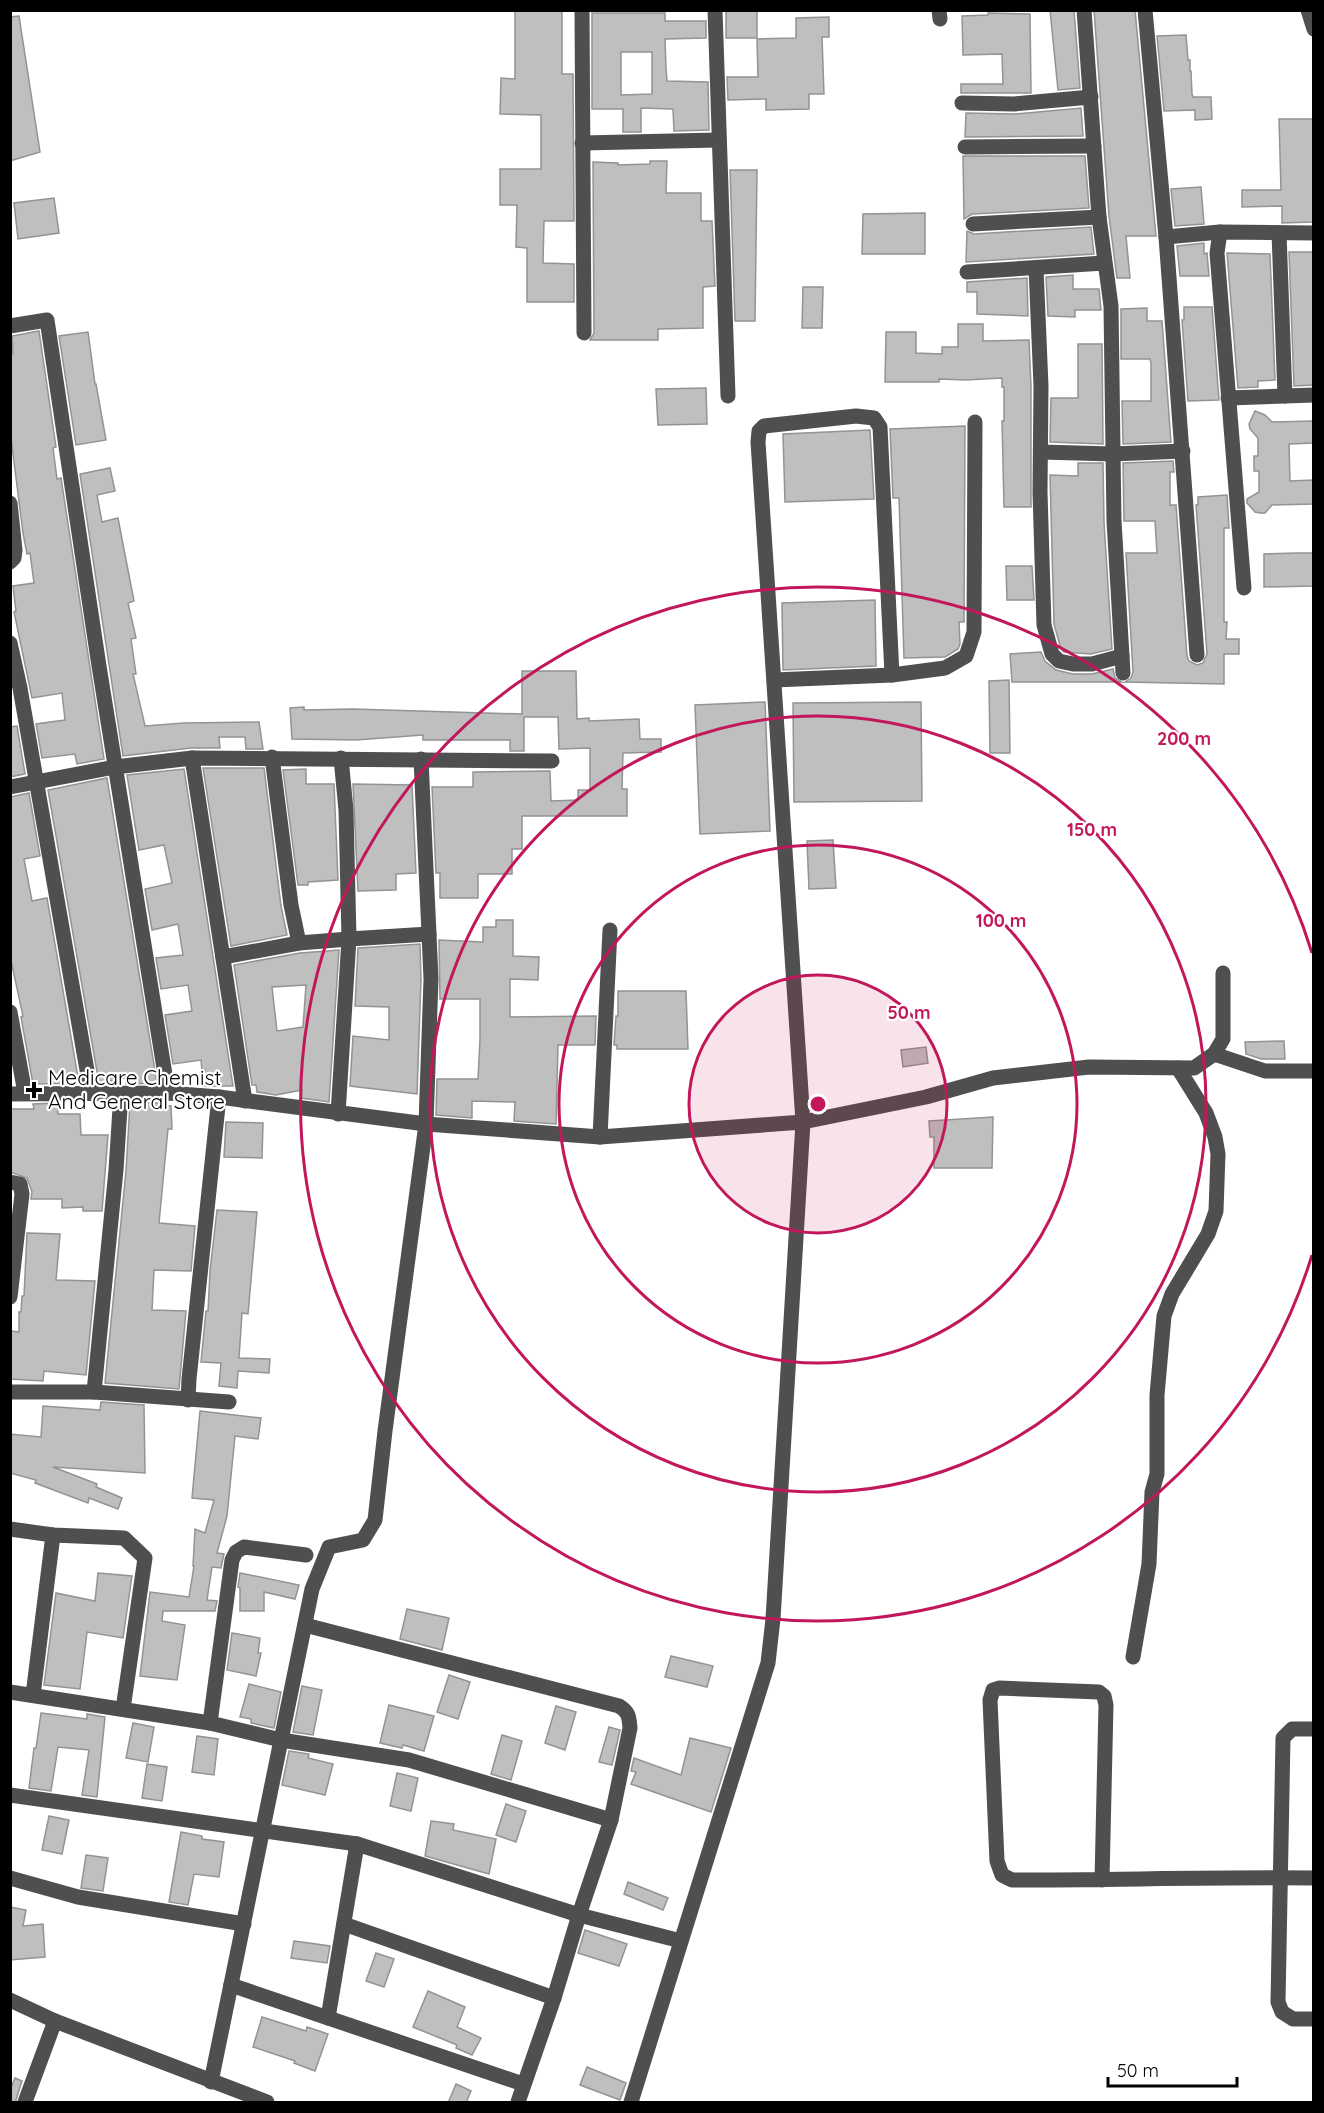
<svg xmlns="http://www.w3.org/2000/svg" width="1324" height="2113" font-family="Quicksand,sans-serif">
  <rect width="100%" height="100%" fill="#fff"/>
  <g fill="#bfbfbf" stroke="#939393" stroke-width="1.5" fill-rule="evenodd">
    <path d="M515,10H562V74H573L574,221H544L543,263L574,264V302H527V248L516,247L517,205H500V169H541V115L500,114L501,78L515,79Z"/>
    <rect x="726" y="10" width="31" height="28"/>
    <path d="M1050,10H1074L1080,88L1058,90Z"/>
    <path d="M1094,10H1135L1156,236H1126L1130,278H1117L1109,216Z"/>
    <path d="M592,13H665V21H706V38L665,39L666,68L667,81L708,82L709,130L674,131L673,109L641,108V132H623V109H592ZM621,52H652V94L621,95Z"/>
    <path d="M988,13L1030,14L1031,93H961V84H1003L1002,54L963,55L962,16L988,15Z"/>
    <path d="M19,16L40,152L10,161V17Z"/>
    <path d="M829,17V37H822L824,94H809V109L766,110V99L728,100L727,77H758L757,39L796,38V18Z"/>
    <path d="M1186,35L1188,60H1190V71H1191L1192,94L1193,97H1211L1212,119L1195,120V110L1164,111L1157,36Z"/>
    <path d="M1081,108L1083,136L965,137L966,113L1015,114Z"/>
    <path d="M1279,119H1313L1314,222L1282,223V206L1242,207V190H1281Z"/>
    <path d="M963,156H1085L1089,208L972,214L964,219Z"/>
    <path d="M650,161H667L666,193H701V221H712L715,286L703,287V328L658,329V340H590L594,333L593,162L618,163V165L650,164Z"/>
    <path d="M730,170H757L755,321H735Z"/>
    <path d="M1201,187L1204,224L1175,226L1171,189Z"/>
    <path d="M54,198L59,233L18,239L14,203Z"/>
    <path d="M925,213V254H862L863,214Z"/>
    <path d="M1091,227L1094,254L966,262L967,231L974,234Z"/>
    <path d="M1204,243V254L1207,253L1209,276H1180L1177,246Z"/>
    <path d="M1289,252H1314V385L1294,386Z"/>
    <path d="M1227,253L1270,254L1275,380L1258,381V387L1238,388Z"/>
    <path d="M1073,275V289H1099L1101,310H1075V317L1048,316L1046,277Z"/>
    <path d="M1027,278L1028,316L977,314V292H967V282Z"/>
    <path d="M803,287H823L822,328H802Z"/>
    <path d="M1184,307H1212L1219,400L1188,401L1182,320H1184Z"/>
    <path d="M1147,308V321H1162L1171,442L1123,444L1122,401H1151V363L1150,359H1121V309Z"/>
    <path d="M958,324H983V341L1029,340L1031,386V507H1004L1002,421H1004V387H1002V378L966,380L939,379V382H885L886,332H916V353L942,354V347H958Z"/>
    <path d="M39,331L56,447L53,448L57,479L61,478L104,759L77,764L75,754L42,758L36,724L65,720L62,693L32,698L14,612L16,611L13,586L34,583L30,553L27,554L23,533L10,430V355L13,354L12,336Z"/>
    <path d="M88,332L95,384H96L106,440L76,445L59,336Z"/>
    <path d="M1078,344H1102L1103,444L1050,442L1051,398H1078Z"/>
    <path d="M706,388L707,424L658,425L656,389Z"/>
    <path d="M1255,411L1265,415L1272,422L1314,421V443L1289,444L1290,481L1314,480V504L1272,505L1265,513H1260L1255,512L1247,503V499L1259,492V471H1254V456H1258V438L1250,429L1249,424Z"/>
    <path d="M965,426L964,622H959L960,644L958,649L945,657L904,658L899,498H893L890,429Z"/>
    <path d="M870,430L874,499L785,502L783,434Z"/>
    <path d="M1173,461L1174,472H1170V505H1176L1187,656L1189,661L1197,665L1203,663L1207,654L1196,505H1198V497L1227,495L1229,528H1224V622H1227L1226,639H1239V654H1224V684L1125,682L1131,678L1133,672L1126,553H1157L1155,521H1124L1123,463Z"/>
    <path d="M1078,463H1103L1104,522L1112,649L1091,654L1064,652L1061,649L1054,624L1050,475L1078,476Z"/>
    <path d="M110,468L115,491L97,495L102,522L118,518L121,534L134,601L128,603L136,638L131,639L136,674H133L145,726L184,723L259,722L263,749H246L245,737H219L220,748H191L123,756L80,474Z"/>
    <path d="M1297,553H1314V586L1264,587V554Z"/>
    <path d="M1006,566H1032L1034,600H1007Z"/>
    <path d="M875,600L876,666L783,670L782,603Z"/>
    <path d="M1041,652L1045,661L1056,670L1073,674H1092L1113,669L1115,678L1122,682H1012L1010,654Z"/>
    <path d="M522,671H576L577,719L589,718V721L639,719L640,739H661V752L623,753L622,789H627V816H522V849H512V874H478V898H440V873H436L432,787H473V772L550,771L551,801L578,800V790H590V748L559,749L558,717H524V751H510V740H423V735L356,740L292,739L290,708L304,707V710L353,709L522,714Z"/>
    <path d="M1009,680L1010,753H990L989,681Z"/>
    <path d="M765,702L770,831L700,834L695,705Z"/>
    <path d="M921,702L922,801L794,802L793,703Z"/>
    <path d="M17,726L25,774L10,777V727Z"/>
    <path d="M203,768H264L281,906L287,935L231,946Z"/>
    <path d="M184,769L233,1086H205V1070L202,1071L201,1060L173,1064L165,1015L192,1011L188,985L161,989L156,958L183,955L178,924L152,930L145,889L172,883L164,845L139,850L127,775Z"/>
    <path d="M306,769V784H334L338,880L308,882V885H298L283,770Z"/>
    <path d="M107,778L157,1083L126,1084V1078L99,1083L48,790Z"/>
    <path d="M353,784L412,785L416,873L396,874V890L358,891Z"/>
    <path d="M29,793L40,856L24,859L32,901L47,898L79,1083L33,1084L21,1017L23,1016L10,956V797Z"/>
    <path d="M833,840L836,888L809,889L807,841Z"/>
    <path d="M496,920H513V956L539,957L538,980L510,979V1017L596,1016L595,1045H558L556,1124L514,1121L515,1102L472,1101V1118L436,1115L437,1079H478L480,1039V999H440L439,940L483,942V927H496Z"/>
    <path d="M420,944L421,979L417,1094L350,1086L353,1036L389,1040V1007L355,1006L358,948Z"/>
    <path d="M339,950L329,1102L301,1098L302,1090L276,1095L257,1092L256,1085H252L234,965L300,953ZM306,985L303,1027L277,1031L272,987Z"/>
    <path d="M618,991H686L688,1049H617V1045H614L616,1016H618Z"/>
    <path d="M1284,1041L1285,1059H1261L1246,1054L1245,1042Z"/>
    <path d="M926,1047L928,1063L903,1067L901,1050Z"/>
    <path d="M58,1103V1114H80L81,1135H108L102,1211H83V1207L62,1208V1199H31L32,1192L27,1178L10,1172L11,1109H34L33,1104Z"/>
    <path d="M130,1103H163V1105L171,1106L172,1129H168L159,1223L195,1226L191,1271L154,1270L152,1310L186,1311L179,1389L105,1383L126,1171Z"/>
    <path d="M993,1117L992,1168H934V1137H930L929,1121Z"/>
    <path d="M226,1122L263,1123L262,1158L224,1157Z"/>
    <path d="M217,1210L257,1212L248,1314L242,1313L239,1358L270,1359L269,1373L238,1371L237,1388L219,1386L221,1363L201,1362L206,1311H208L210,1271Z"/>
    <path d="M27,1233L60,1234L56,1280L95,1281L86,1375L44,1371L43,1381L10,1379L11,1331L19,1332V1312H21L22,1296H24Z"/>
    <path d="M101,1402L144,1405L145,1473L53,1467L97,1484L96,1487L122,1498L118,1509L89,1498L88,1503L35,1483L36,1480L10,1473V1434L41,1437L43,1406L100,1410Z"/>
    <path d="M200,1411L261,1418L258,1439L235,1436L227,1516L217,1553L224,1554L221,1568L212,1567L207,1600L217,1601L215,1611H163L162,1621L185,1625L177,1680L140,1676L150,1592L189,1597L194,1566H193L195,1529L205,1533L214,1500L192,1498Z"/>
    <path d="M98,1573L132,1576L123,1638L87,1632L80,1689L44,1685L56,1593L95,1601Z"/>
    <path d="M240,1573L299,1585L295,1599L264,1592V1611H240V1588L238,1587Z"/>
    <path d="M407,1609L449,1618L442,1650L400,1639Z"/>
    <path d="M232,1633L260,1638L258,1653H261L256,1676L227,1670Z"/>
    <path d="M671,1656L713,1666L707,1687L665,1677Z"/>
    <path d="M449,1675L470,1682L458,1719L437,1712Z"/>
    <path d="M249,1684L281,1692L274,1728L251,1723V1719L240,1717Z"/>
    <path d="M302,1686L322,1690L313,1735L293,1732Z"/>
    <path d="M389,1705L434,1716L424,1751L403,1745L402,1748L380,1743Z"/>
    <path d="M556,1706L576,1712L565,1750L545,1743Z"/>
    <path d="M41,1713L87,1719V1714L105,1717L97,1797L82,1795L89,1750L58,1747L51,1791L29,1788L34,1748H36Z"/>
    <path d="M133,1723L154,1727L148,1762L126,1758Z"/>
    <path d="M609,1727L620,1730L612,1765L599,1762Z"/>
    <path d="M502,1735L522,1741L511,1780L491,1774Z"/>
    <path d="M197,1736L218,1739L214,1775L192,1772Z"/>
    <path d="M690,1738L731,1748L711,1812L631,1784L636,1772L631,1771L634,1758L681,1775Z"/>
    <path d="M289,1751L309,1754L308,1758L333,1764L325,1795L282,1785Z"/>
    <path d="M147,1764L167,1767L162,1801L142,1798Z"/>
    <path d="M397,1773L418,1778L411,1811L390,1806Z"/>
    <path d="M506,1804L526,1811L516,1842L496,1835Z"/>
    <path d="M49,1816L69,1820L62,1854L42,1850Z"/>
    <path d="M431,1821L454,1824L453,1830L496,1839L489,1874L425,1856Z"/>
    <path d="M181,1832L202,1836V1839L224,1842L219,1877L194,1874L188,1905L169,1902Z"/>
    <path d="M86,1855L108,1858L103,1891L81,1888Z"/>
    <path d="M628,1882L668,1898L663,1910L624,1894Z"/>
    <path d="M10,1907L26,1910L23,1926L43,1924L45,1957L10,1960Z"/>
    <path d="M585,1930L627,1944L619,1966L578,1953Z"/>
    <path d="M294,1941L330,1946L327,1963L291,1958Z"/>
    <path d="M376,1953L394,1959L384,1987L366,1981Z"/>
    <path d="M428,1991L465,2007L457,2027L481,2038L472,2055L456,2048L457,2045L413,2027Z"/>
    <path d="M262,2017L306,2031L307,2027L328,2034L315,2071L294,2063L295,2061L253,2047Z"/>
    <path d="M587,2067L626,2083L620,2100L580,2085Z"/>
    <path d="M15,2078L22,2081L15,2103H10V2090Z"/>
    <path d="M456,2084L471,2091L466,2103H448Z"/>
  </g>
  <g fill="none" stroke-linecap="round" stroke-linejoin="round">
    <g stroke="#4f4f4f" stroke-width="15">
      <path d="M582,10L584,333"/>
      <path d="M715,10L728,396"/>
      <path d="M939,10L940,19"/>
      <path d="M1084,10L1099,217L1111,306L1114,521L1123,673"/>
      <path d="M1145,10L1166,237L1197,655"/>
      <path d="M1308,10L1314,29"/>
      <path d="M962,103L1014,104L1091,97"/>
      <path d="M582,143L718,140"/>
      <path d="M965,147L1094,146"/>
      <path d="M973,224L1099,217"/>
      <path d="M1279,233L1285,396"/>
      <path d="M1166,237L1220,232"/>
      <path d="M1036,268L1041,386L1040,492L1044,625L1052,654L1059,661L1073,664H1092L1122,656"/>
      <path d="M967,272L1104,263"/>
      <path d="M10,326L47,320L99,666L168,1093"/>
      <path d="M1228,398L1314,395"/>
      <path d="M1041,452L1113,454L1183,451"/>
      <path d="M10,503L15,550L14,558L10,562"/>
      <path d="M1244,588L1217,253L1220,232L1314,233"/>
      <path d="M10,643L20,688L91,1093"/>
      <path d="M774,680L892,675L945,668L966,656L974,632L975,422"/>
      <path d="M272,757L291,905L299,943"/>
      <path d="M192,758L245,1101"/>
      <path d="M421,759L429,934"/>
      <path d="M10,787L115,767L192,758L552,761"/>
      <path d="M223,957L299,943L349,939L338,1114"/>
      <path d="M10,1012L25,1093"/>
      <path d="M1214,1054L1265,1071H1314"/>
      <path d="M10,1094L168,1093L219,1097L426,1124L600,1137L803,1122L926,1097L993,1078L1089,1067L1194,1068L1214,1054L1223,1039V973"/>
      <path d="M600,1137L610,930"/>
      <path d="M10,1182L20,1184L22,1194L10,1297"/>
      <path d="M10,1392H94L229,1402"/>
      <path d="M94,1392L116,1170L121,1093"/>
      <path d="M188,1400L189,1379L219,1097"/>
      <path d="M10,1529L53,1535L124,1538L145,1558L123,1709"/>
      <path d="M305,1625L619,1706C629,1712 629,1717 630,1728L611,1820L579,1915L554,1998L518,2102"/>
      <path d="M1133,1657L1149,1564L1152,1492L1157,1474V1395L1164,1316L1172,1294L1208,1234L1216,1211L1218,1154L1215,1137L1206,1113L1178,1068"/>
      <path d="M10,1692L210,1723L281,1740L409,1760L611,1820"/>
      <path d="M33,1695L53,1535"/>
      <path d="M210,1723L232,1560L236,1552L244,1547L306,1555"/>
      <path d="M1314,1729H1292L1283,1738L1278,2002L1282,2012L1293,2019H1314"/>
      <path d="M10,1795L357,1844L579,1915L681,1941"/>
      <path d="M10,1878L78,1897L244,1924"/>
      <path d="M1102,1880L1106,1705L1104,1696L1099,1692L999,1688L993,1690L990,1700L997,1861L1002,1875L1012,1880C1112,1880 1213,1877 1314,1878"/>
      <path d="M344,1924L554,1998"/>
      <path d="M231,1985L523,2084"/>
      <path d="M10,2000L55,2021L267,2102"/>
      <path d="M328,2018L357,1844"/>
      <path d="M211,2082L312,1589L329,1547L363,1540L375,1520L385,1431L426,1124L431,979L429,934L349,939L346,810L341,758"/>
      <path d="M25,2102L55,2021"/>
      <path d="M631,2102L768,1663L773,1619L803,1122L758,442L759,431L764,426L856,416L874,418L880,427L892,675"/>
    </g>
  </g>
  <circle cx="818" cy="1104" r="129" fill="#c2185b" fill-opacity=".12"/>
  <g fill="none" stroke="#c2185b" stroke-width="3">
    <circle cx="818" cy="1104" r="129"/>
    <circle cx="818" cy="1104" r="259"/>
    <circle cx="818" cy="1104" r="388"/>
    <path d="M1312 1255A517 517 0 1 1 1312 953"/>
  </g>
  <path fill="#000" stroke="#fff" stroke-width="2" d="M31 1081h6v6h6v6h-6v6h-6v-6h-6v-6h6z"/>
  <g text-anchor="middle" stroke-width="4.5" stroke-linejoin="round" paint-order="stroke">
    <g font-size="21" fill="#000" stroke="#fff" text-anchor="start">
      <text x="48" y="1085">Medicare Chemist<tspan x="48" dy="24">And General Store</tspan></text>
    </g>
  </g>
  <circle cx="818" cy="1104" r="9" fill="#c2185b" stroke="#fff" stroke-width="3"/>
  <g font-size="18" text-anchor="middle" font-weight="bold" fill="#c2185b" stroke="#fff" stroke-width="4.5" stroke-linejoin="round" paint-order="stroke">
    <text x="1184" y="745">200 m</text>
    <text x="1092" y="836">150 m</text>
    <text x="1001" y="927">100 m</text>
    <text x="909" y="1019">50 m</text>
  </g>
  <rect width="1324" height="2113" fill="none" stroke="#000000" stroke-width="24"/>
  <path d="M1108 2077v9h129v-9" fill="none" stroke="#000000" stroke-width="3"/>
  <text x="1117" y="2077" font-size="18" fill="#000000" stroke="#ffffff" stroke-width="4.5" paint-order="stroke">50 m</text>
</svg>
